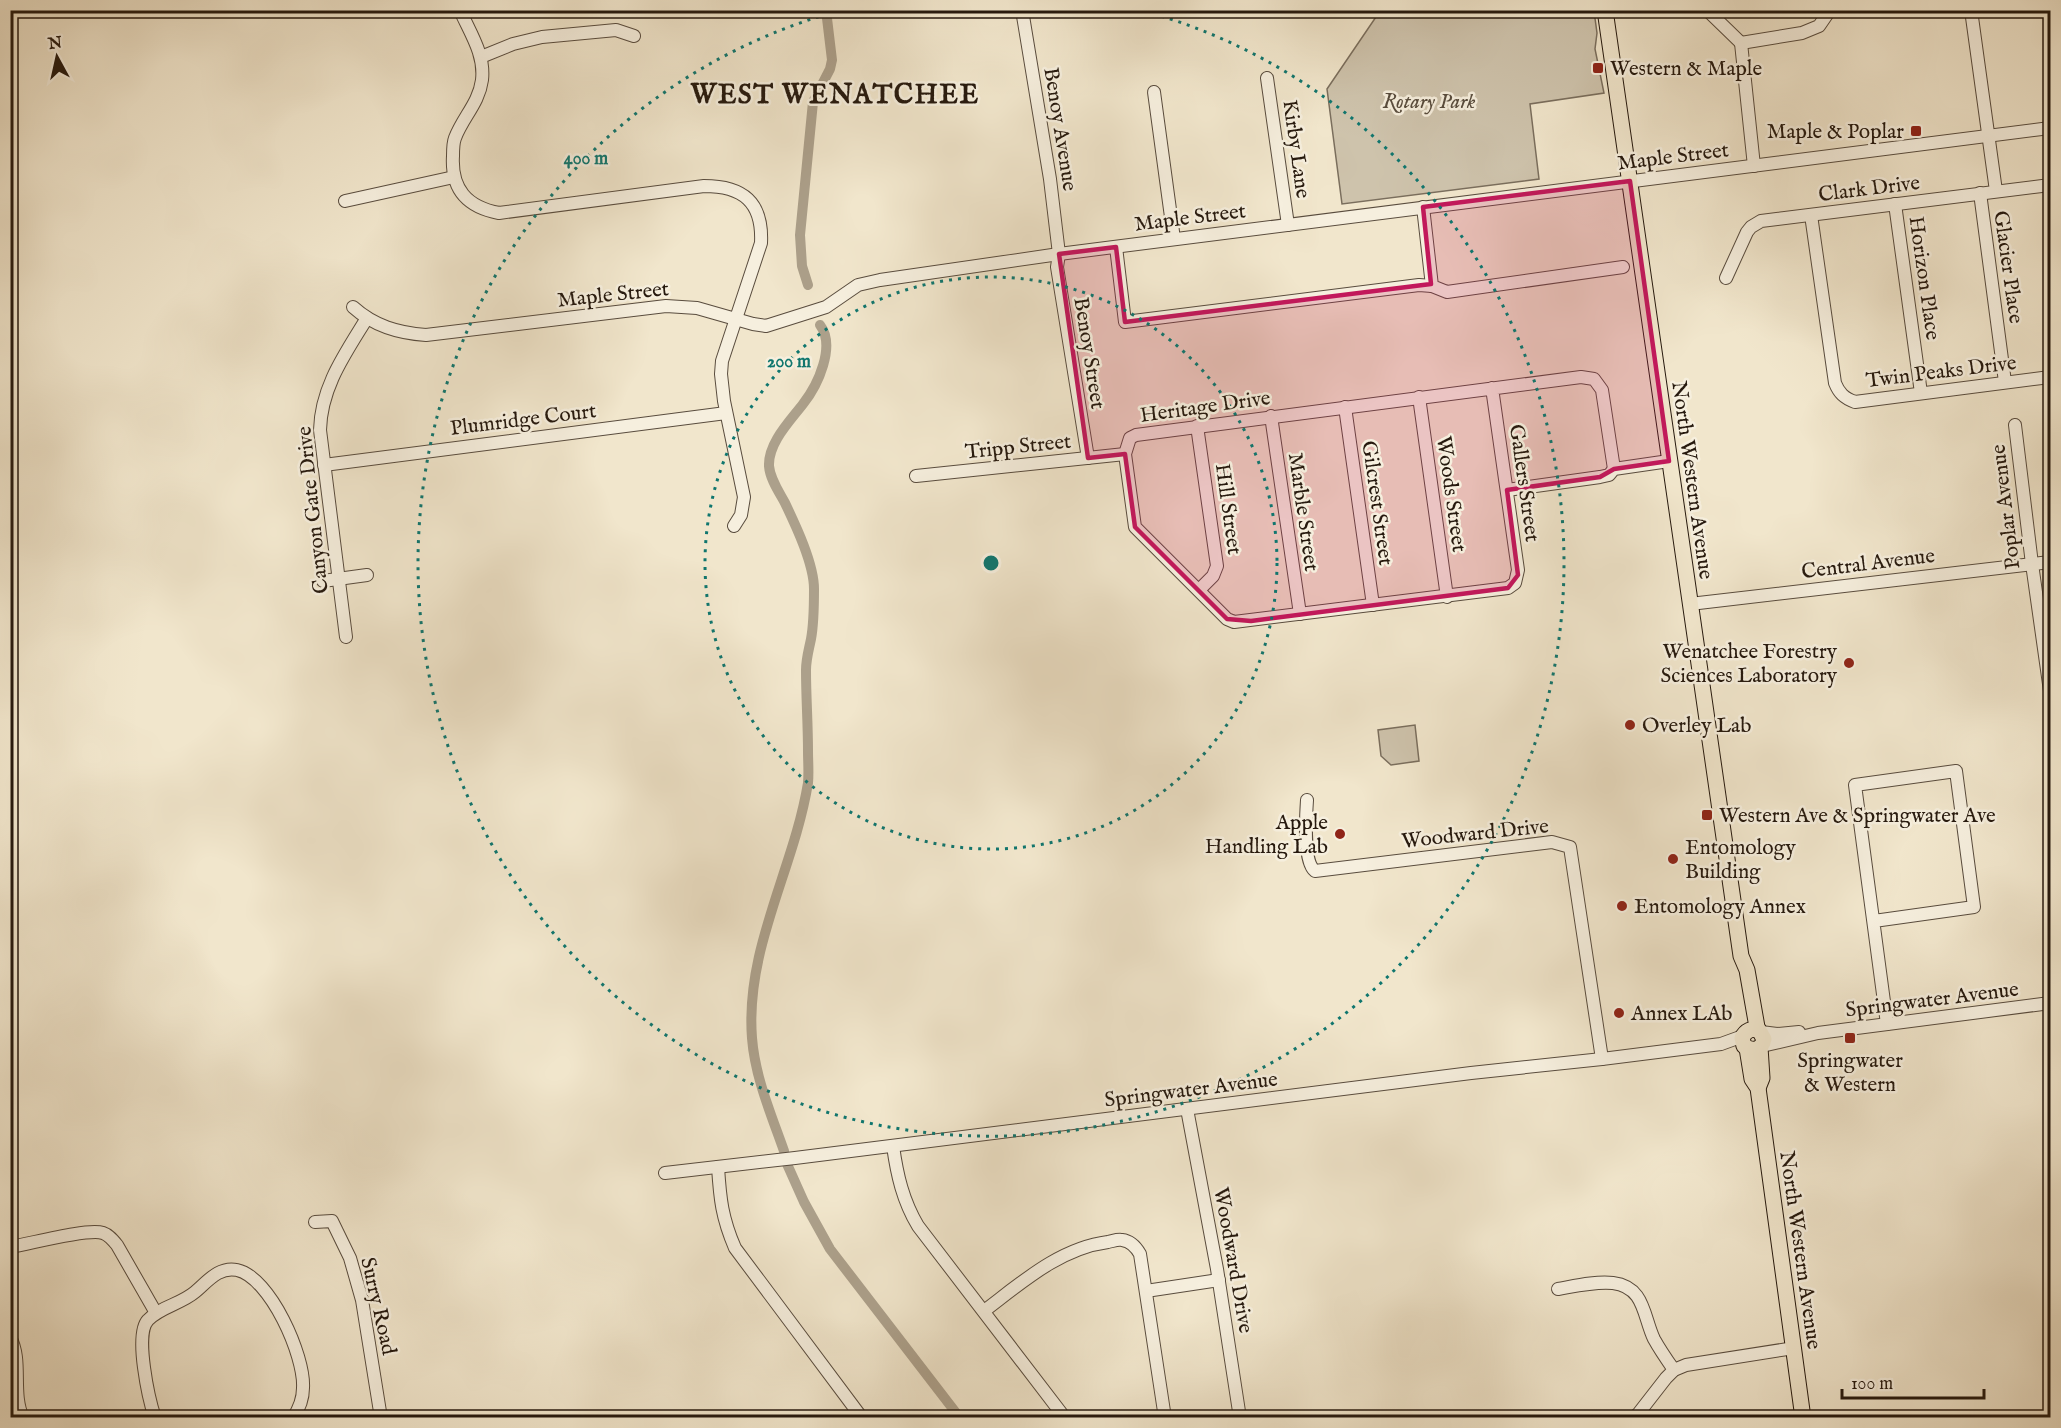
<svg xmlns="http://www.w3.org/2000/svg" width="2061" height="1428" font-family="'IM FELL English',serif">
  <rect width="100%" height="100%" fill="#f1e6cc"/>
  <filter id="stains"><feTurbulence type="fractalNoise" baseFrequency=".00333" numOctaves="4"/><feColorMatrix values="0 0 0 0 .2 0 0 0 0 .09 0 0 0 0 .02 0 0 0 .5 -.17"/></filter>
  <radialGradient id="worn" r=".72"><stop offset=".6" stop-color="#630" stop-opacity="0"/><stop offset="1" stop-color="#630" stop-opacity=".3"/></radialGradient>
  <g fill="#cec3ac" stroke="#7a6e5d" stroke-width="1.5">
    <path d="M1380,11H1594L1597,33L1595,49L1604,93L1530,104L1539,179L1342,204L1327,89Z"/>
    <path d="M1415,725L1419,761L1391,765L1381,756L1378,730Z"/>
  </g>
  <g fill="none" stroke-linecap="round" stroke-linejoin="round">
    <g stroke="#aca08b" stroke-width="10">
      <path d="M808,285L802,266L800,235L813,102L830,69L832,60L826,10"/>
      <path d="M784,1151C771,1114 755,1077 752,1038C745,948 794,869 808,783C809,772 808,762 808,751C808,724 806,697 806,670C806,659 809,649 811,639C814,623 814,605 814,589C814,564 796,526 785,503C779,492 770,479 769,466C768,443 790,421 803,404C818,385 836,346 820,325"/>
      <path d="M787,1164L804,1202L830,1249L960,1418"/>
    </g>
    <defs>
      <g id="minor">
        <path d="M460,10C470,33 485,54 482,80C479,103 463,117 455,138C453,143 453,150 453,156C451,189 467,207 499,213L704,186C743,186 763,202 761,243L722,361L721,374L724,401L744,497L741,515L734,526"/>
        <path d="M1022,10L1050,179L1059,254L1057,267L1088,458"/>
        <path d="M1707,10L1741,43"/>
        <path d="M1971,10L1996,191"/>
        <path d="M1741,43L1754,166"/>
        <path d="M1741,43L1802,33L1819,26L1830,10"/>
        <path d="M481,57L513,44L542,37L616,30L634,36"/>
        <path d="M1267,78L1288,225"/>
        <path d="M1154,92L1174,239"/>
        <path d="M1980,193L2005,382"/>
        <path d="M345,201L454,177"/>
        <path d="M1895,204L1921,393"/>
        <path d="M1423,207L1432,286L1447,292L1623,267"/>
        <path d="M1811,215L1835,383C1839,393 1844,398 1855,402L2050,377"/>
        <path d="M1116,247L1125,322L1419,285L1432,286"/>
        <path d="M1726,278L1747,232L1751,227L1761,221L2050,185"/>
        <path d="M353,307C374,326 398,333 426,335L666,306L697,308L753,324L766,326L826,307L858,285L880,280L1059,254L2050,128"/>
        <path d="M1492,388L1518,570L1515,583L1508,588L1234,622L1227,619L1135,527L1125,454L1130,438L1136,435L1581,377L1594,379L1602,390L1614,469"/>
        <path d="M1419,397L1447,597"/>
        <path d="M1345,407L1373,605"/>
        <path d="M1271,416L1300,614"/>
        <path d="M2015,425L2032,564L2050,691"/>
        <path d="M1197,426L1217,566L1213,576L1199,590"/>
        <path d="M324,465L726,413"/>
        <path d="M916,476L1125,454"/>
        <path d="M1507,490L1600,477L1609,475L1614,469L1669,461"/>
        <path d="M323,581L367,575"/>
        <path d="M1690,604L2050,562"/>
        <path d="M346,637L320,430C321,387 345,354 367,318"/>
        <path d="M1307,800C1306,815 1303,862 1315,871L1552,842L1570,847L1602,1059"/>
        <path d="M1874,921L1974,907L1956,771L1855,785L1887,1024"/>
        <path d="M1761,1032L1777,1034L1799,1032"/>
        <path d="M1762,1046L1818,1033L2050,1003"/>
        <path d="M1187,1109L1217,1269L1240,1418"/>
        <path d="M893,1146C897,1175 903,1201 918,1226L1065,1418"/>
        <path d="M718,1167C720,1199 722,1218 735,1248L862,1418"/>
        <path d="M665,1173L795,1158L1471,1073L1602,1059L1721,1044L1743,1036"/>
        <path d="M315,1222L332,1221L350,1258L362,1300L381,1418"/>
        <path d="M10,1247C30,1244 87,1228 103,1233C109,1235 113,1240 117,1245L156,1313"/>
        <path d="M1558,1289C1575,1286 1596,1281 1613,1283C1645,1287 1643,1316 1654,1339C1660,1350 1667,1360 1674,1370"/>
        <path d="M1146,1291L1219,1280"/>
        <path d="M984,1311C1021,1283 1060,1248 1108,1242C1113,1241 1118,1239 1122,1240C1131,1241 1136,1247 1140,1254L1165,1418"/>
        <path d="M10,1337C23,1361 11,1392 23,1418"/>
        <path d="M155,1418C149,1400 134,1334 148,1320C160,1307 181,1304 195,1292C207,1282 219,1266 237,1270C270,1277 305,1356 303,1388C303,1399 299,1409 293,1418"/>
        <path d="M1633,1418L1638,1414L1666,1378L1674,1370L1686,1365L1794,1348"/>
      </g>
      <g id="major">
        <path d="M1605,10L1741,956L1747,970L1757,1027L1764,1039C1762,1050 1753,1052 1744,1046L1742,1038C1745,1031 1752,1027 1759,1031"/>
        <path d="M1747,1048L1752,1079L1758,1088L1803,1418"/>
        <path d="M1758,1088L1762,1078L1760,1047"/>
      </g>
    </defs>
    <use href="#minor" stroke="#594c3e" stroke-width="14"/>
    <use href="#major" stroke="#26190e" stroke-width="17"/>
    <use href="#minor" stroke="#f6efde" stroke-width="12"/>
    <use href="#major" stroke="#f1e6cc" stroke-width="15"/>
  </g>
  <path fill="#c2185b" fill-opacity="0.2" stroke="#c2185b" stroke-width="4.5" stroke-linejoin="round" d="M1630,181L1669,461L1614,469L1600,477L1507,490L1518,575L1508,588L1251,621L1227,619L1135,527L1125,454L1088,458L1059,254L1116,247L1125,322L1431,284L1423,207Z"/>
  <g fill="none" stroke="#0f766e" stroke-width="3" stroke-dasharray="3 6">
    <circle cx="991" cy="563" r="286"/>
    <path d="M1144 11A573 573 0 1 1 838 11"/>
  </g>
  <g fill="#8f2418" stroke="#f6efde" stroke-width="2">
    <rect x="1592" y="62" width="12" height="12" rx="3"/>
    <rect x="1910" y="125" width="12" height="12" rx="3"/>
    <circle cx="1849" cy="663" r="6"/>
    <circle cx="1630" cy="725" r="6"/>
    <rect x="1701" y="809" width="12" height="12" rx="3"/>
    <circle cx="1340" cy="834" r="6"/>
    <circle cx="1673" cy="859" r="6"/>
    <circle cx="1622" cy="906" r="6"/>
    <circle cx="1619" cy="1013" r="6"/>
    <rect x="1844" y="1032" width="12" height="12" rx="3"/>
  </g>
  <g text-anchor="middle" stroke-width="5" stroke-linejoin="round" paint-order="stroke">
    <g font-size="21" fill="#26190e" stroke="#f6efde" text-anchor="start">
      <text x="1610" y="75">Western &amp; Maple</text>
      <text x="1904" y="138" text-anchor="end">Maple &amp; Poplar</text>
      <text x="1837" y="658" text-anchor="end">Wenatchee Forestry<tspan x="1837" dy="24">Sciences Laboratory</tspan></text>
      <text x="1642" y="732">Overley Lab</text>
      <text x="1719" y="822">Western Ave &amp; Springwater Ave</text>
      <text x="1328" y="829" text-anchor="end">Apple<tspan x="1328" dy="24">Handling Lab</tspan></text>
      <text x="1685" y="854">Entomology<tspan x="1685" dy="24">Building</tspan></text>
      <text x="1634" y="913">Entomology Annex</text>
      <text x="1631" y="1020">Annex LAb</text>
      <text x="1850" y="1067" text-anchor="middle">Springwater<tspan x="1850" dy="24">&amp; Western</tspan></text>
    </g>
    <g font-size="21" font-style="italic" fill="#584c3d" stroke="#f6efde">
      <text x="1429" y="108">Rotary Park</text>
    </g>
    <g font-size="21" fill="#26190e" stroke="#f6efde">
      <text transform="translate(1061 129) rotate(81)" y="7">Benoy Avenue</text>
      <text transform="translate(1297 149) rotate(82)" y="7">Kirby Lane</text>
      <text transform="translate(1673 156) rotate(-7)" y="7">Maple Street</text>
      <text transform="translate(1869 188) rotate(-7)" y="7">Clark Drive</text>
      <text transform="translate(1190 217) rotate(-7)" y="7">Maple Street</text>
      <text transform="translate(2009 267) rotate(82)" y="7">Glacier Place</text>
      <text transform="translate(1925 278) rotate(82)" y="7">Horizon Place</text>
      <text transform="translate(613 294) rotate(-6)" y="7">Maple Street</text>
      <text transform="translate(1090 353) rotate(81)" y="7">Benoy Street</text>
      <text transform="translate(1941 371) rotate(-7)" y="7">Twin Peaks Drive</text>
      <text transform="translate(1205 406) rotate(-8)" y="7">Heritage Drive</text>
      <text transform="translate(523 419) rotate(-7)" y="7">Plumridge Court</text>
      <text transform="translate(1018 446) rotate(-6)" y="7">Tripp Street</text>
      <text transform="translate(1693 480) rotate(82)" y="7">North Western Avenue</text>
      <text transform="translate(1525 483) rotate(82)" y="7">Gallers Street</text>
      <text transform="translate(1452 494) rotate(82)" y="7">Woods Street</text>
      <text transform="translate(1378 503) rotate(82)" y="7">Gilcrest Street</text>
      <text transform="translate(2005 507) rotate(-97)" y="7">Poplar Avenue</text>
      <text transform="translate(1229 509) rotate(82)" y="7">Hill Street</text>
      <text transform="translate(312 510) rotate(-96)" y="7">Canyon Gate Drive</text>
      <text transform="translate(1304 512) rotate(82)" y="7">Marble Street</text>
      <text transform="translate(1868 563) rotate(-7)" y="7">Central Avenue</text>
      <text transform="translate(1475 833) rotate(-6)" y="7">Woodward Drive</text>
      <text transform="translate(1932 999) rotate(-7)" y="7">Springwater Avenue</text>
      <text transform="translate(1191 1089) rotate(-7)" y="7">Springwater Avenue</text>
      <text transform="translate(1801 1250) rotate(82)" y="7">North Western Avenue</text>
      <text transform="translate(1234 1260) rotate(80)" y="7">Woodward Drive</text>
      <text transform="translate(379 1306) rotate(77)" y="7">Surry Road</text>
    </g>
    <g font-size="27" font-weight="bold" letter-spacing="1.5" fill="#26190e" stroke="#f6efde">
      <text x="835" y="103">WEST WENATCHEE</text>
    </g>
  </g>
  <circle cx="991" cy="563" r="9" fill="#0f766e" stroke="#f6efde" stroke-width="3"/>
  <g font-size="18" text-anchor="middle" font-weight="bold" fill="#0f766e" stroke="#f6efde" stroke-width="5" stroke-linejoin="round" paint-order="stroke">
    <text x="586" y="164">400 m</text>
    <text x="789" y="367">200 m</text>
  </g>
  <rect width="2061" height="1428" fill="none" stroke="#f1e6cc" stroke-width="36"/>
  <rect x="12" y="12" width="2037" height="1404" fill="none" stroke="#26190e" stroke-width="3"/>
  <rect x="18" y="18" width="2025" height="1392" fill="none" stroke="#26190e" stroke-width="1.5"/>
  <g transform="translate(57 57) rotate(352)" stroke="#f6efde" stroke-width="4.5" paint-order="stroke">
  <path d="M0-4.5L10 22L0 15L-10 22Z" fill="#26190e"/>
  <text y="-9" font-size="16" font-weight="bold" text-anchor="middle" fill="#26190e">N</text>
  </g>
  <path d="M1842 1389v9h142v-9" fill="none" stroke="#26190e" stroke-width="3"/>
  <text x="1851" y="1389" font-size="18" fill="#26190e" stroke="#f6efde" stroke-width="4.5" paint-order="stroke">100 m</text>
  <rect width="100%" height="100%" filter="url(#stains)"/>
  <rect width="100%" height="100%" fill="url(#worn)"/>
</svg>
